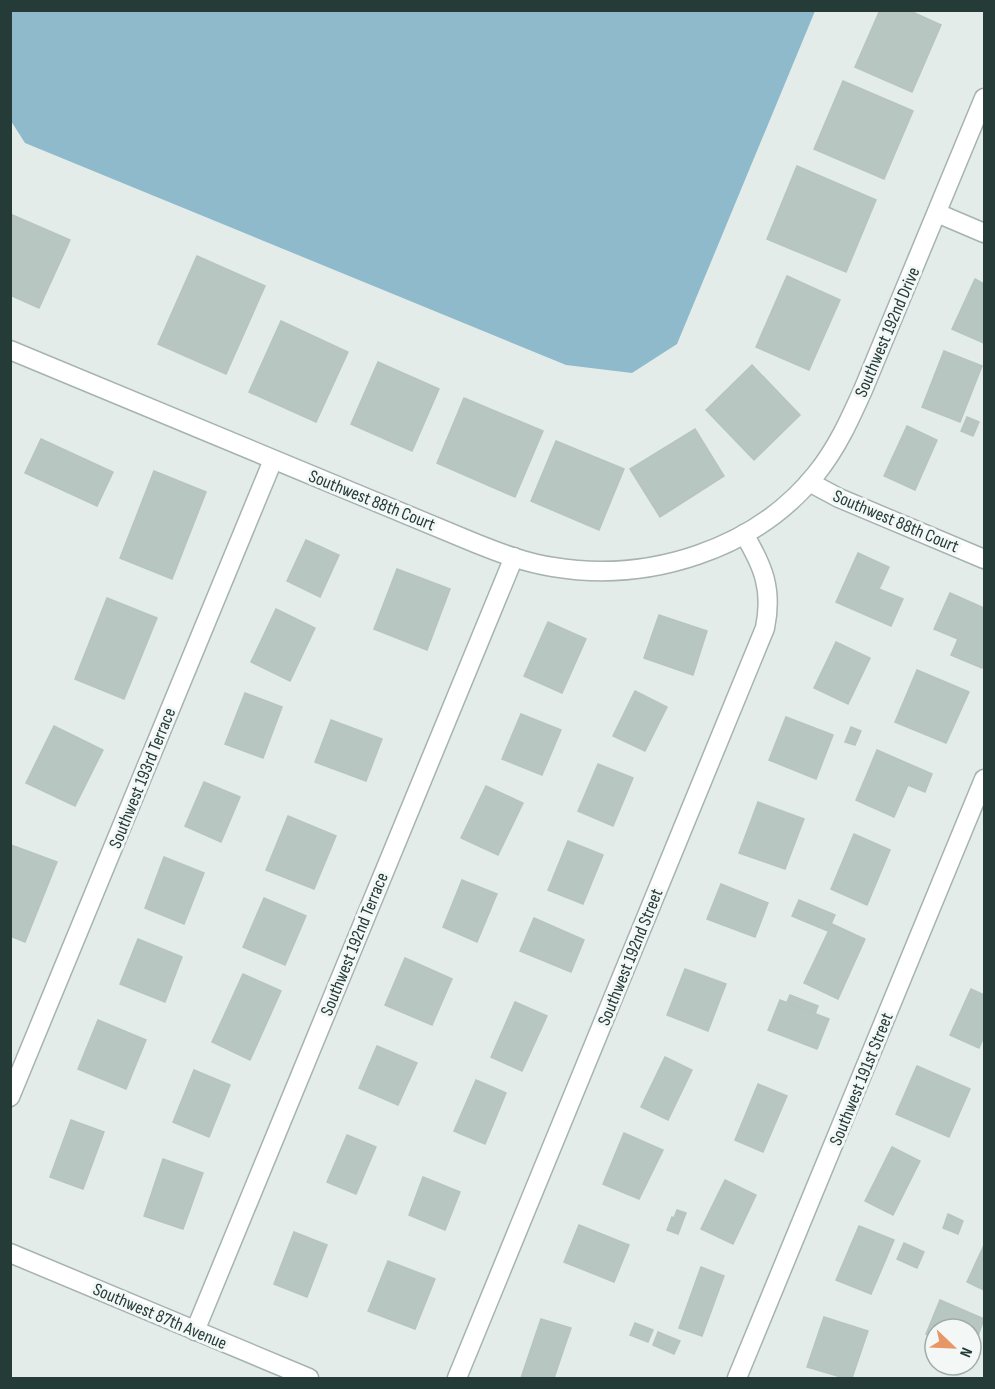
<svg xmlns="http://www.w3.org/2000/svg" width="995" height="1389" font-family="'Sofia Sans Condensed',sans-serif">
  <rect width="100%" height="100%" fill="#e3ece9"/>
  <path fill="#8fbacc" d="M11,10H815V11L677,344L632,373L566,365L25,143L11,121Z"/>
  <g fill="#b8c6c2" stroke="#b6c5c1" stroke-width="1.5">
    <path d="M880,10H908L941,25L912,92L855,67Z"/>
    <path d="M843,81L913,111L884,179L814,149Z"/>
    <path d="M797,166L876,200L846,272L767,239Z"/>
    <path d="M10,214L70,240L39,308L10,295Z"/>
    <path d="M197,256L265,286L226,374L158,344Z"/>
    <path d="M787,276L840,300L809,370L756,347Z"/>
    <path d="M975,279L984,284V343L952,329Z"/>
    <path d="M281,321L348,352L316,422L249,392Z"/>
    <path d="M944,351L982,366L960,422L922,407Z"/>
    <path d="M378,362L439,389L412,451L351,424Z"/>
    <path d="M752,365L800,415L754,460L706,410Z"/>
    <path d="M464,398L543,431L515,497L437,463Z"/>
    <path d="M967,417L979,422L973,436L961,431Z"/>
    <path d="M907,426L937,440L915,490L884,476Z"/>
    <path d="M695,429L724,476L660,517L630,469Z"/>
    <path d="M41,439L113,472L97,506L25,473Z"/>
    <path d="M556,441L624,469L599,530L531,501Z"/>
    <path d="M154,471L206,492L172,579L120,558Z"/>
    <path d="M306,540L339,555L320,597L287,581Z"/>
    <path d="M858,553L889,567L879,589L903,599L891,626L836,602Z"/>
    <path d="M397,569L450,589L427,650L374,629Z"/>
    <path d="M950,593L984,608V663L982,668L951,655L958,639L934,629Z"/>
    <path d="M107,598L157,618L124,699L75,679Z"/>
    <path d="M276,609L315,628L290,681L251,662Z"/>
    <path d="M659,615L707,631L693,675L644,658Z"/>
    <path d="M548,622L586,639L562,693L524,676Z"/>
    <path d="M836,642L870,658L848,704L814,688Z"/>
    <path d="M917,670L969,692L946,743L895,722Z"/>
    <path d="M635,691L667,707L645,751L613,736Z"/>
    <path d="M245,693L282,707L263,758L225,744Z"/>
    <path d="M521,714L561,730L542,775L502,759Z"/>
    <path d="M786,717L833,735L816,779L769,760Z"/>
    <path d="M331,720L382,739L366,781L315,762Z"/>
    <path d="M54,726L103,750L75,806L26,783Z"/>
    <path d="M851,727L861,731L855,745L845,742Z"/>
    <path d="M877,750L932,774L925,792L908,785L894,817L856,800Z"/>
    <path d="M598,764L633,778L613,826L578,811Z"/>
    <path d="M204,782L240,797L221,842L185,826Z"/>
    <path d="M486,786L523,803L498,855L461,838Z"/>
    <path d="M758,802L804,819L785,869L739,853Z"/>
    <path d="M288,816L336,836L314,889L266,870Z"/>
    <path d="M854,834L890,850L867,905L831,889Z"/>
    <path d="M568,841L603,855L583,904L548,890Z"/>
    <path d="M11,845L57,862L25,942L10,936Z"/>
    <path d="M164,857L204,873L184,924L145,908Z"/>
    <path d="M462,880L497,894L477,942L443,927Z"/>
    <path d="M721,884L768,903L755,937L707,919Z"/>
    <path d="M264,898L306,916L285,965L243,947Z"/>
    <path d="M799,900L835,915L828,931L792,916Z"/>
    <path d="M534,918L584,940L571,972L520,951Z"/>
    <path d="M832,924L865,939L838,999L804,983Z"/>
    <path d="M138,939L182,957L165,1002L120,984Z"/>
    <path d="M405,958L452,979L432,1025L385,1005Z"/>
    <path d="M685,969L726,984L708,1031L667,1015Z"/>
    <path d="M243,974L281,991L250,1060L212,1042Z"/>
    <path d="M971,989L984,995V1036L979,1048L950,1035Z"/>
    <path d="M790,995L818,1006L815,1014L787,1002Z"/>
    <path d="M780,1000L829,1019L817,1049L768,1030Z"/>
    <path d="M515,1002L547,1016L522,1071L491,1057Z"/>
    <path d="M98,1020L146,1040L126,1089L78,1069Z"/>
    <path d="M377,1046L417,1063L398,1105L359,1088Z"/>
    <path d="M665,1057L692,1070L668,1120L641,1107Z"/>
    <path d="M917,1066L970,1089L949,1137L896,1114Z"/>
    <path d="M194,1070L230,1085L209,1137L173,1122Z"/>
    <path d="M476,1080L506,1093L485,1144L454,1131Z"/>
    <path d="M758,1084L787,1096L763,1152L735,1140Z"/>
    <path d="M71,1120L104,1132L83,1189L50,1177Z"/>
    <path d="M624,1133L663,1150L639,1199L603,1184Z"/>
    <path d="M347,1135L376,1147L356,1194L327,1182Z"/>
    <path d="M892,1147L920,1161L893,1215L865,1201Z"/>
    <path d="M163,1159L203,1173L183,1229L144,1216Z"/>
    <path d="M423,1177L460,1192L445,1230L409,1215Z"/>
    <path d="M725,1180L756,1195L733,1244L701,1229Z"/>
    <path d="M677,1210L686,1213L678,1234L667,1230L672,1217L674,1218Z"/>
    <path d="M948,1214L963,1221L958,1234L943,1228Z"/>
    <path d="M579,1225L629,1245L614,1282L564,1262Z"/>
    <path d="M859,1226L894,1240L871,1294L836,1280Z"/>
    <path d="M294,1232L327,1245L307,1297L274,1284Z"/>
    <path d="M904,1243L924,1252L917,1268L897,1259Z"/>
    <path d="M984,1245V1290L967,1282Z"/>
    <path d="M388,1261L435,1279L415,1329L368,1311Z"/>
    <path d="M701,1267L724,1276L702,1336L679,1328Z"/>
    <path d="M940,1300L984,1319L972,1353L971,1329H935V1338L926,1334Z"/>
    <path d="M824,1317L868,1331L852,1378H844L807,1367Z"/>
    <path d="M541,1319L571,1328L554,1378H521Z"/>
    <path d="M635,1323L653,1330L648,1342L630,1335Z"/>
    <path d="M658,1332L680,1341L674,1354L653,1345Z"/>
  </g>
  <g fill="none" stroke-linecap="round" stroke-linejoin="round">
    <defs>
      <g id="minor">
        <path d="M937,213L984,233"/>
        <path d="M10,350L475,543C500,553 526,563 553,567C648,583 755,550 816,474C837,448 850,419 863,390L984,98"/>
        <path d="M809,482L839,498L984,559"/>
        <path d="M10,1097L273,460"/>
        <path d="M10,1253L309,1378"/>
        <path d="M195,1331L514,557"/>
        <path d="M457,1378L765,628C773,589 763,566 744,534"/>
        <path d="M737,1378L984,779"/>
      </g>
    </defs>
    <use href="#minor" stroke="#a6b3b0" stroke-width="21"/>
    <use href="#minor" stroke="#fff" stroke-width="18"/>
  </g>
  <g text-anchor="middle" stroke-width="6" stroke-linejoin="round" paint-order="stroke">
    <g font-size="18" fill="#243b38" stroke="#f3f8f6">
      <text transform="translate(887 332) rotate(-67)" y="6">Southwest 192nd Drive</text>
      <text transform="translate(372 500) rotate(22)" y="6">Southwest 88th Court</text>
      <text transform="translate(896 521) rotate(23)" y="6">Southwest 88th Court</text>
      <text transform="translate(142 778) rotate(-68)" y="6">Southwest 193rd Terrace</text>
      <text transform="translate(354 944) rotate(-68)" y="6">Southwest 192nd Terrace</text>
      <text transform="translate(630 957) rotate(-68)" y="6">Southwest 192nd Street</text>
      <text transform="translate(861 1079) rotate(-68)" y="6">Southwest 191st Street</text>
      <text transform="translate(160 1316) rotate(23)" y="6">Southwest 87th Avenue</text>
    </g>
  </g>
  <rect width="995" height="1389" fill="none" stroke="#243b38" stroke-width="24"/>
  <g transform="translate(953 1347) rotate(113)"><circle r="28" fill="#f3f8f6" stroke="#a0acaa" stroke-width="1.5"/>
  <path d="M0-4.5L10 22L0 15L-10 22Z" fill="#e79765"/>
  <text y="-9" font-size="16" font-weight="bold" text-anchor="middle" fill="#243b38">N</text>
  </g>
</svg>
